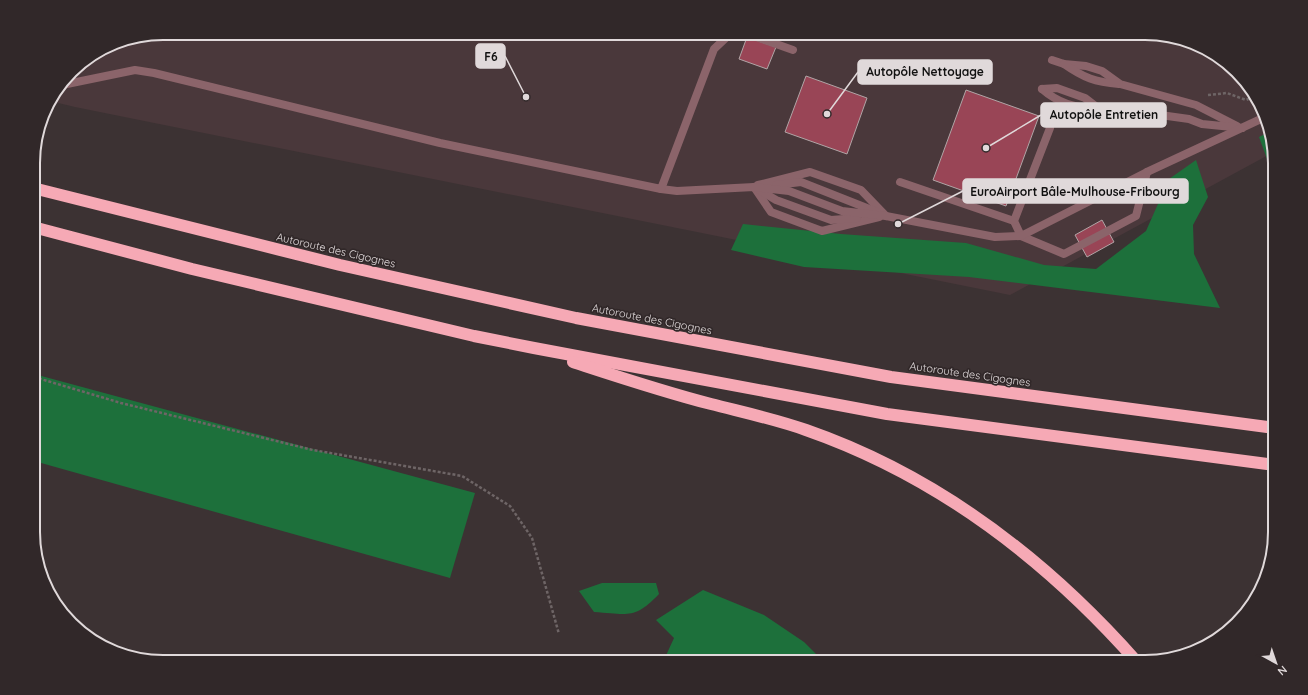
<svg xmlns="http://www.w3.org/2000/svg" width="1308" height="695" font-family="Quicksand,sans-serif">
  <rect width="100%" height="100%" fill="#3c3233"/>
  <path fill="#4a383b" d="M163,33H1145L1203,47L1253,91L1274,146V152L1010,295L75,107L50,101L77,65L113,43Z"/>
  <g fill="#1d703b">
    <path d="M1269,132L1274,146V178L1259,137Z"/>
    <path d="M1196,160L1208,197L1193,225L1194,254L1220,308L969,277L804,267L731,250L743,224L841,234L966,243L1044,265L1096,269L1146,231L1169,179Z"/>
    <path d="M34,374L475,493L450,578L34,461Z"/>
    <path d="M602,583H656L659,594C634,620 628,614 594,612L579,591Z"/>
    <path d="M703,590L764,615L804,642L824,662H663L674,638L656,620Z"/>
  </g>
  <g fill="#994556" stroke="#b1a5a6">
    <path d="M747,37L776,47L767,69L739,59Z"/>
    <path d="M806,76L867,98L847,154L785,132Z"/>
    <path d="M966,90L1039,116L1006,206L933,180Z"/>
    <path d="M1102,220L1114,242L1087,257L1075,235Z"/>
  </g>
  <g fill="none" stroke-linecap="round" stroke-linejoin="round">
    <g stroke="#6e6566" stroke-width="2.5" stroke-dasharray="3 2" stroke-linecap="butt">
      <path d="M1208,95L1227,93L1246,100L1255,96"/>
      <path d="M34,377L121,403L313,450L462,476L510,506L532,538L559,634"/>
    </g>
    <g stroke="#8b646a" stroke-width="8">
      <path d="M1052,60L1064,64L1086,66L1102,71L1120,84L1196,105L1237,126"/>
      <path d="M1064,64C1084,78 1095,82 1119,84"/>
      <path d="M1042,89L1057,88L1085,98L1098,108L1146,113L1189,119L1202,124L1242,128"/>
      <path d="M1042,89C1058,103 1076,109 1098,108"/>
      <path d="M1050,128L1014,221L1021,236L1064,254L1136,216L1147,172"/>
      <path d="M900,182L1014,221"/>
      <path d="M758,185L810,172L861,190L886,216"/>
      <path d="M776,185L801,182L877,212"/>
      <path d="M754,187L771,212L822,231L879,217"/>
      <path d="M756,188L776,200L831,220L857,218"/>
      <path d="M661,189L677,191L754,187L789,191L842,211L886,216L995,237L1021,236L1147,172L1263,118"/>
    </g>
    <g stroke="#8b646a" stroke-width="8">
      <path d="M745,33L793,50"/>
      <path d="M62,85L135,70L154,73L440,143L661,189L714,49L731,33"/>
    </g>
    <g stroke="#f6a9b5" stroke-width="12">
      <path d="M33,188L340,265L576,318L891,377L1275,428"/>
      <path d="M33,227L192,269L474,336L534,348L887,414L1275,465"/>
      <path d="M573,362C619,377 664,392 711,404C742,412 775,419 806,430C938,476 1045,558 1137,662"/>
    </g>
  </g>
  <g text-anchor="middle" stroke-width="3.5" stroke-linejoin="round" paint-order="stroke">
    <g font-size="11" fill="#e0d9da" stroke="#312829">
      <text transform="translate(336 250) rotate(13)" y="4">Autoroute des Cigognes</text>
      <text transform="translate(652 319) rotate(11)" y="4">Autoroute des Cigognes</text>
      <text transform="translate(970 374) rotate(8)" y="4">Autoroute des Cigognes</text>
    </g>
  </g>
  <path d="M0 0H1308V695H0ZM163 40H1145A123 123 0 0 1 1268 163V532A123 123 0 0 1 1145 655H163A123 123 0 0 1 40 532V163A123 123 0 0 1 163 40Z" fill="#312829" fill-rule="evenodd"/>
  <path fill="none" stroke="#e0d9da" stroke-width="2" d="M163 40H1145A123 123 0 0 1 1268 163V532A123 123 0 0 1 1145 655H163A123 123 0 0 1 40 532V163A123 123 0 0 1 163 40Z"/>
  <path fill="none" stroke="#e0d9da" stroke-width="1.5" d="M526 97L505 56M827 114L858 72M986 148L1041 115M898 224L963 191"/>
  <g fill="#e0d9da" stroke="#312829" stroke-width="1.5">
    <circle cx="526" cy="97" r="4"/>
    <circle cx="827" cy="114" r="4"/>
    <circle cx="986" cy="148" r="4"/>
    <circle cx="898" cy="224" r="4"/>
  </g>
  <g fill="#e0d9da" stroke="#e0d9da" stroke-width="1.5">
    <rect x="476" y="44" width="29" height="24" rx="4"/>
    <rect x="858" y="60" width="134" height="24" rx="4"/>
    <rect x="1041" y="103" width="125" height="24" rx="4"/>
    <rect x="963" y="179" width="225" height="24" rx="4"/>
  </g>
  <g font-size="12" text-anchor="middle" font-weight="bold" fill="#111">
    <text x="491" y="61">F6</text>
    <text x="925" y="76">Autopôle Nettoyage</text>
    <text x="1104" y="119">Autopôle Entretien</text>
    <text x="1075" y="196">EuroAirport Bâle-Mulhouse-Fribourg</text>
  </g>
  <g transform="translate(1276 663) rotate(140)" stroke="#312829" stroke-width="3" paint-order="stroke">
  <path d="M0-3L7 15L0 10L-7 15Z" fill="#e0d9da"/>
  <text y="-6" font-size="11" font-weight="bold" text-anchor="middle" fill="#e0d9da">N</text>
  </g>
</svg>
